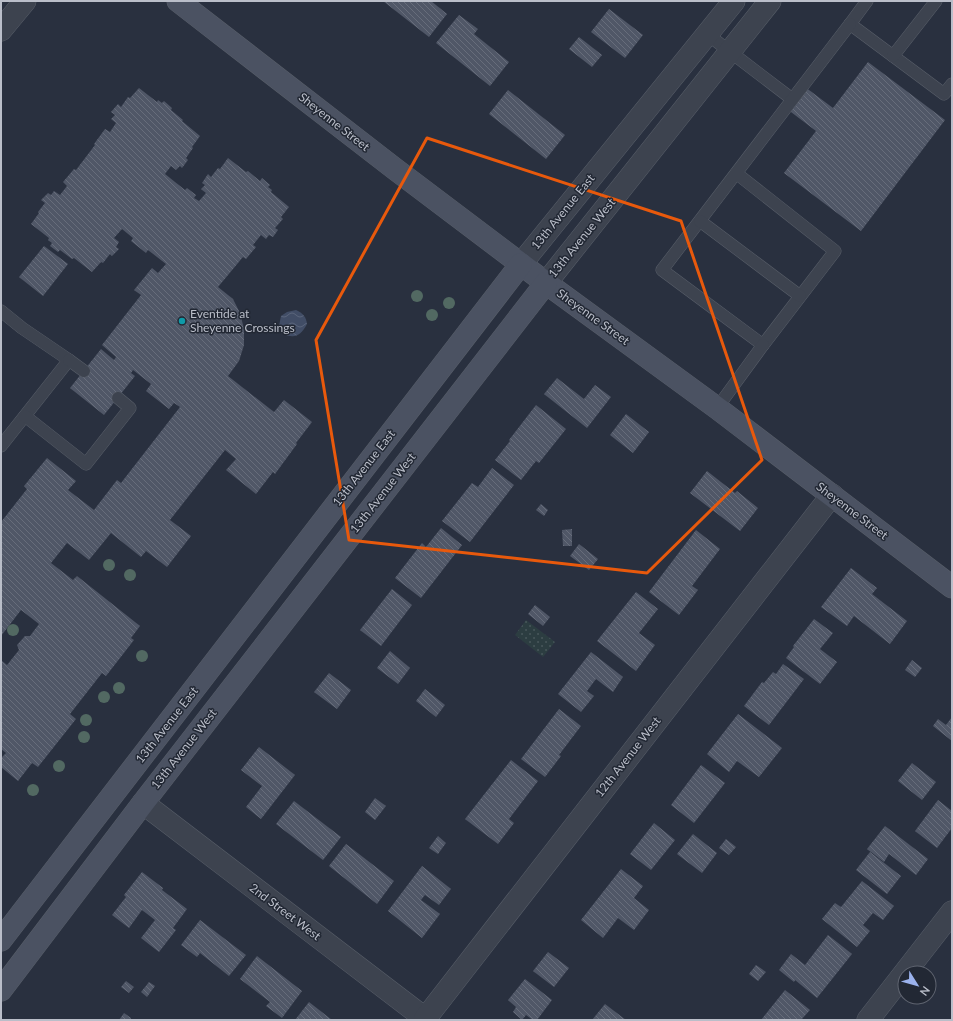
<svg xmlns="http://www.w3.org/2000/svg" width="953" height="1021" font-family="Lato,sans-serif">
  <defs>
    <pattern id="garden-dots" width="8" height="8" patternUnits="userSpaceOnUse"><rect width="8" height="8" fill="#2c3d41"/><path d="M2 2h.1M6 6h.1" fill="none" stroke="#48575b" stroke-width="1.8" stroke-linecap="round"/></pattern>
    <pattern id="water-waves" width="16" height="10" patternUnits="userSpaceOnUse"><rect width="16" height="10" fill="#414d66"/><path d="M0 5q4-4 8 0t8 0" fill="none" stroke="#5a657b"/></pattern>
    <pattern id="building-back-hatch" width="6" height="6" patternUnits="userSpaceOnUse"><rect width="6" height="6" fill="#505767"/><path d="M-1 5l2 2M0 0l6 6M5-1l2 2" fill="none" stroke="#676d7b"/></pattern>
  </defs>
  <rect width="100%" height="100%" fill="#29303f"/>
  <path fill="url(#garden-dots)" d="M526,620L555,642L543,657L515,635Z"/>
  <path fill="url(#water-waves)" d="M296,310C303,313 306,317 307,324C300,337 294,339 281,333L279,326L281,316L287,312Z"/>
  <g fill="url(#building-back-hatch)">
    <path d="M383,1H431L447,14L429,37Z"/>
    <path d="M609,9L643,35L625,58L591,32Z"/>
    <path d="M459,15L478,29L474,34L509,62L490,86L436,43Z"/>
    <path d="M579,37L602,55L592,67L569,49Z"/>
    <path d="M868,62L945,120L861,231L784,173L816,131L787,109L805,87L833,108Z"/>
    <path d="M139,88L157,102L158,100L162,103L164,101L172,108L171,110L183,120L182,121L200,136L192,147L193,148L186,158L188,160L182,168L180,166L176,170L171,166L165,174L185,190L187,188L196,195L194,198L199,201L206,193L201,189L205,185L202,183L208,174L211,177L218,168L220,169L228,158L246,172L248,171L260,181L262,178L270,185L268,187L272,190L271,192L289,207L281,217L283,219L275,228L278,230L273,237L269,235L266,239L261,235L253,245L256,247L246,259L243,257L218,287L233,299L240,313L244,329V345L239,361L228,376L274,412L284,400L312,422L296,443L297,444L275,474L273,472L256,494L226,470L236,459L225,450L170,520L191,536L167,567L146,551L141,557L111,533L89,560L67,543L51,563L73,580L77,576L140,626L131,638L134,640L106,676L102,673L70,714L76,719L38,767L32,763L18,781L1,767V758L6,753L1,749V660L7,665L19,650L17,645L25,636H30L39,624L21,610L1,636V522L27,489L24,486L47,458L76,481L68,490L94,510L117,480L121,483L180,407L174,403L169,409L146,391L151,384L133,370L131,373L135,376L104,415L70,388L101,349L114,360L116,357L102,345L141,295L134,290L152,268L158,273L166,264L148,250L146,253L131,241L133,238L122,229L114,238L119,242L116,247L119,249L112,256L110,254L103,263L101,262L92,272L74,258L72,259L60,250L58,252L50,246L52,243L48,240L49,238L31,224L39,213L38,212L45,203L41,200L48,193L51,195L54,191L60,195L67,186L63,182L74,169L76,170L95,145L94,144L105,129L110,132L116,123L111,119L115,115L111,112L118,104L121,107L128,97L130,98Z"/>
    <path d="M508,90L565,135L546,159L489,114Z"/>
    <path d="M44,246L68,264L43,296L19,277Z"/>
    <path d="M557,378L584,399L595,385L611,397L587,428L544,394Z"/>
    <path d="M536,405L566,429L539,463L536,461L521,480L495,460L510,441L509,440Z"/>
    <path d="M626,414L649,432L633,453L610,435Z"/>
    <path d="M492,468L514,485L470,542L442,521L472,483L478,487Z"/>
    <path d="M707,471L735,493L737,491L758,508L740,531L690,493Z"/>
    <path d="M541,504L548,510L544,516L536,510Z"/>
    <path d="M441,528L462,545L421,598L395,578L422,543L426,547Z"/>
    <path d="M572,529V546H563L562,530Z"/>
    <path d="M696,530L720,549L692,586L698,590L679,615L649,592Z"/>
    <path d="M579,544L598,559L589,570L570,556Z"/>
    <path d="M851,568L877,588L872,594L907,621L890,644L854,616L847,626L821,607Z"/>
    <path d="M392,589L412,605L381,646L360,630Z"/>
    <path d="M636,592L658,609L639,633L655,645L636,671L597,641Z"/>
    <path d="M535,605L550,617L543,626L528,614Z"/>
    <path d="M814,619L833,633L820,649L837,662L820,684L786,658L794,647L793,646Z"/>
    <path d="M390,651L410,668L398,684L377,668Z"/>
    <path d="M591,652L623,677L613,692L596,679L587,691L594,696L581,712L558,694Z"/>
    <path d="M912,660L922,668L915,677L905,670Z"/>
    <path d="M783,664L804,679L769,725L744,706L762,682L764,683L773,672L776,674Z"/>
    <path d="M329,673L351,690L337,709L314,692Z"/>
    <path d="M425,689L445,705L436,717L416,701Z"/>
    <path d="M559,709L581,726L559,755L561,756L545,777L521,759Z"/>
    <path d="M738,714L782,748L759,777L737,761L729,772L707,754Z"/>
    <path d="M952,717V741L933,726L938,719L946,725Z"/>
    <path d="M259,747L295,775L261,819L246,807L262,786L241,770Z"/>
    <path d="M511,760L538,781L509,819L514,823L498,844L465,819Z"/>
    <path d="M912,763L936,782L922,800L898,781Z"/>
    <path d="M701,765L725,783L694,823L671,805Z"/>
    <path d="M375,798L386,806L375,820L365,812Z"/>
    <path d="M938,800L952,811V828L937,848L915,831Z"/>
    <path d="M294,801L341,837L323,860L276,824Z"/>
    <path d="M654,823L675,840L651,870L630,854Z"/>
    <path d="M885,826L928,859L916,875L889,854L884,862L867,849Z"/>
    <path d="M693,834L717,853L702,873L677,854Z"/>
    <path d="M438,836L446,843L438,854L429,848Z"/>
    <path d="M726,839L736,847L729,855L719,848Z"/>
    <path d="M346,844L394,881L377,904L329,866Z"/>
    <path d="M870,852L901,876L887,894L856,870Z"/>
    <path d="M422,866L451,889L439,905L425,895L421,900L440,914L422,938L388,911Z"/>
    <path d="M621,869L643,886L634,898L649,910L634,930L618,918L603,938L581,920Z"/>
    <path d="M142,872L163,888L162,890L187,909L173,928L176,930L159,952L141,938L155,920L142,910L129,928L112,915L126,897L124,895Z"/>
    <path d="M862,881L894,906L883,920L873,913L863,925L870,931L857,947L822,919L835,903L841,907Z"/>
    <path d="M200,920L246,955L229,976L200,953L197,957L181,945Z"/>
    <path d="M828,935L852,954L817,998L795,980L794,982L779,970L791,954L805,965Z"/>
    <path d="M548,952L569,968L554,987L533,971Z"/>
    <path d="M257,956L302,991L282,1018L266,1006L270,1002L240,979Z"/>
    <path d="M756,965L766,972L758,981L749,974Z"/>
    <path d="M525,979L552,1000L537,1020H533L526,1015L522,1020L513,1012L516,1007L508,1000Z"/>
    <path d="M126,981L134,987L129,993L121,987Z"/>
    <path d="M149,982L155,986L147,997L141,992Z"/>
    <path d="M785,990L810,1010L801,1020H761Z"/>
    <path d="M309,1002L332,1020H295Z"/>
    <path d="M605,1004L626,1020H592Z"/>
    <path d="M124,1013L131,1018L130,1020H119Z"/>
  </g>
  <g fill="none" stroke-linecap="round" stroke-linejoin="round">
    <defs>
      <g id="service">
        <path d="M867,1L850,24L944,94L952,84"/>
        <path d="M707,34L792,99"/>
        <path d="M893,56L936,1"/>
        <path d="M736,173L835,251L763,345L662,270L850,24"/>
        <path d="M700,221L800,296"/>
        <path d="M1,311L22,328L69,360L1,446"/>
        <path d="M69,360L84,371"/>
        <path d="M717,408L763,345"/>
        <path d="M25,416L86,464L130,408L118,398"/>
      </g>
      <g id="minor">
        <path d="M1,30L25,1"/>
        <path d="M143,803L427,1020"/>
        <path d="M425,1019L832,495"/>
        <path d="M868,1020L952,912"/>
      </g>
      <g id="tertiary">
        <path d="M521,264L734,1"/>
        <path d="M546,283L770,1"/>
      </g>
      <g id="secondary">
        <path d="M178,1L395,169L546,283L717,408L952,587"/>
        <path d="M1,940L521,264"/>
        <path d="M1,990L143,803L546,283"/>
      </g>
    </defs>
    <use href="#service" stroke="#585e69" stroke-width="13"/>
    <use href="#minor" stroke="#585e69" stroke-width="23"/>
    <use href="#tertiary" stroke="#585e69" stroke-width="23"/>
    <use href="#secondary" stroke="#585e69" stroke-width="23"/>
    <use href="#service" stroke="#3d434f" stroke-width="12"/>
    <use href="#minor" stroke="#3d434f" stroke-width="22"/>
    <use href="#tertiary" stroke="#3d434f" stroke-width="22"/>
    <use href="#secondary" stroke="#4b5262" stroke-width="22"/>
  </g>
  <g fill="#526962">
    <circle cx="417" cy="296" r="6"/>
    <circle cx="449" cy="303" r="6"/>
    <circle cx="432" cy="315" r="6"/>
    <circle cx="109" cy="565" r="6"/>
    <circle cx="130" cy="575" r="6"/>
    <circle cx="13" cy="630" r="6"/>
    <circle cx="142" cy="656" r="6"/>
    <circle cx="119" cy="688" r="6"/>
    <circle cx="104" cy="697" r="6"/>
    <circle cx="86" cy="720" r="6"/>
    <circle cx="84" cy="737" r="6"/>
    <circle cx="59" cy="766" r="6"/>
    <circle cx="33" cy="790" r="6"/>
  </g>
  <path fill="none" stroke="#e8590c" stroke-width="3" stroke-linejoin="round" d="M427,138L681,221L762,460L647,573L349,540L316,340Z"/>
  <circle fill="#0f9aa8" stroke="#222834" stroke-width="1.5" cx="182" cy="321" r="4"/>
  <g text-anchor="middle" stroke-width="3" stroke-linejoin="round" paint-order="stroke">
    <g font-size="12" fill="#babec9" stroke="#222834">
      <text transform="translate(334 122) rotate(38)" y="4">Sheyenne Street</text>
      <text transform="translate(563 212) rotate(-51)" y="4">13th Avenue East</text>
      <text transform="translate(582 238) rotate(-51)" y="4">13th Avenue West</text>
      <text transform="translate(593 317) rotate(36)" y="4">Sheyenne Street</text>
      <text transform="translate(364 468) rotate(-52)" y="4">13th Avenue East</text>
      <text transform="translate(383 493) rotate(-52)" y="4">13th Avenue West</text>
      <text transform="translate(852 511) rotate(37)" y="4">Sheyenne Street</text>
      <text transform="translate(167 725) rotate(-52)" y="4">13th Avenue East</text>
      <text transform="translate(184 749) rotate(-52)" y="4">13th Avenue West</text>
      <text transform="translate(628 757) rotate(-52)" y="4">12th Avenue West</text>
      <text transform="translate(285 912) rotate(37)" y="4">2nd Street West</text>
    </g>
    <g font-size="12" fill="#babec9" stroke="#222834" text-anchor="start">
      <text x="190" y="318">Eventide at<tspan x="190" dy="14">Sheyenne Crossings</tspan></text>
    </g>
  </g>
  <rect width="953" height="1021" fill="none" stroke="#babec9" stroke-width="4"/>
  <g transform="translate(917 985) rotate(127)"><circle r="19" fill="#222834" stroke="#5f6470"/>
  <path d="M0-3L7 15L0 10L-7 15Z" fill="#9bb2ed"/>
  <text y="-6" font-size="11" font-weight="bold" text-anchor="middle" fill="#babec9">N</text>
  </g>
</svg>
